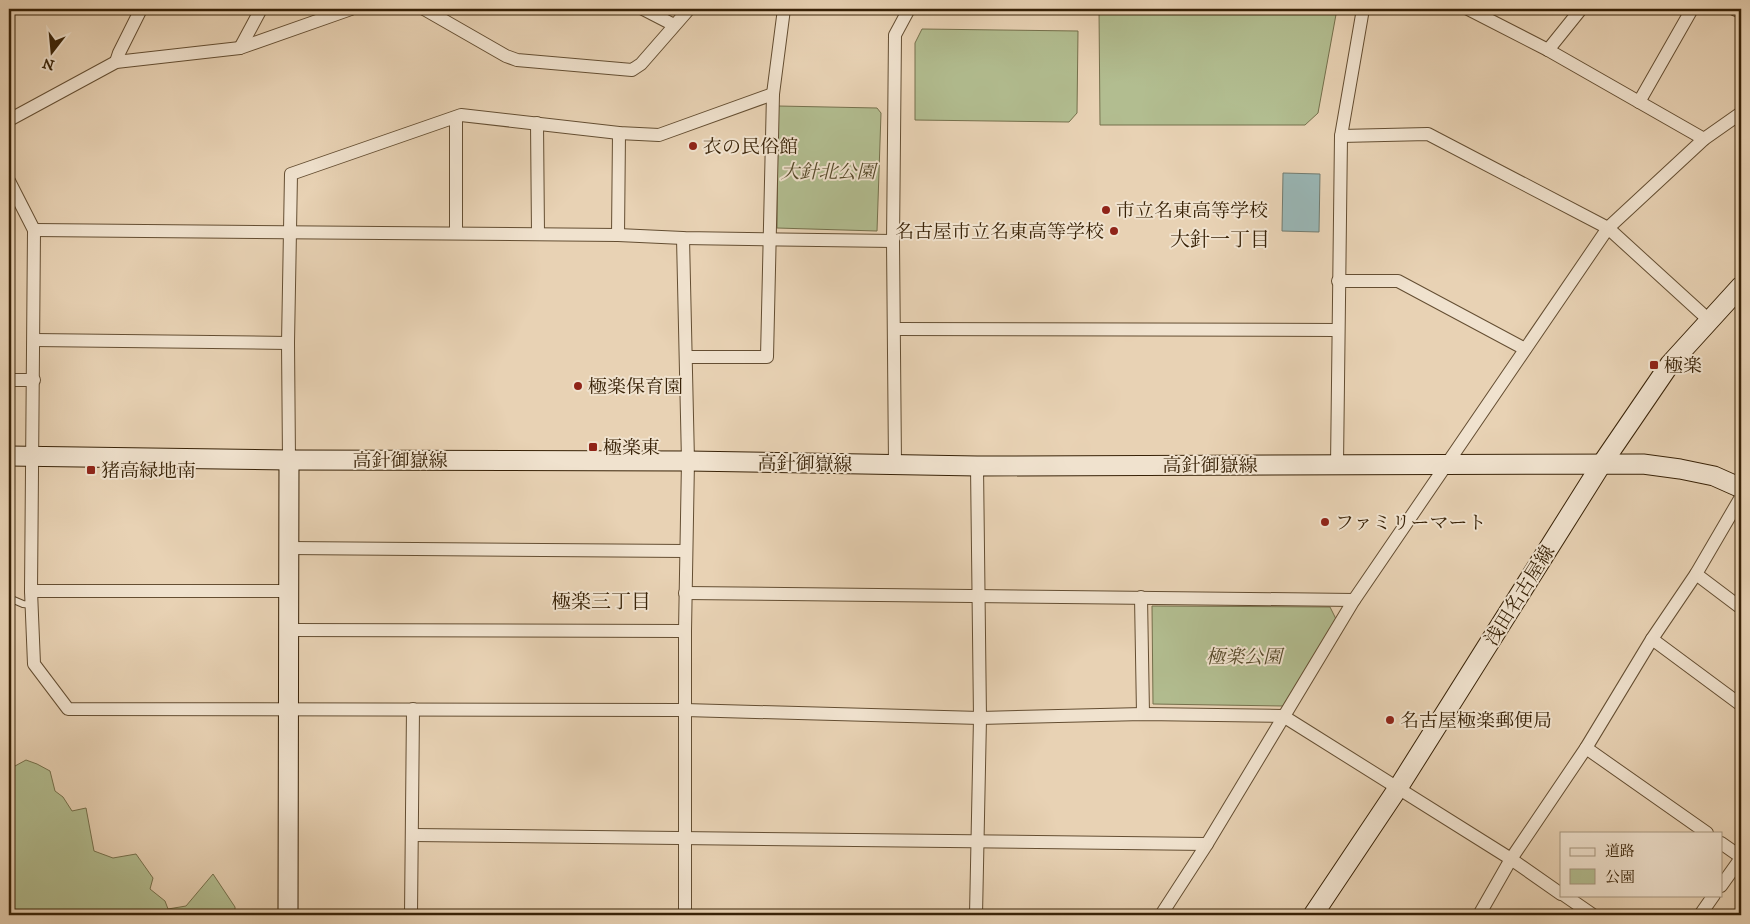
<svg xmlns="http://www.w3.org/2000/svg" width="1750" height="924" font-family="'IM FELL DW Pica','Noto Serif JP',serif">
  <rect width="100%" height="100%" fill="#e8d2b4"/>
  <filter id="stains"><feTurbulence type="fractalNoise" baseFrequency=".004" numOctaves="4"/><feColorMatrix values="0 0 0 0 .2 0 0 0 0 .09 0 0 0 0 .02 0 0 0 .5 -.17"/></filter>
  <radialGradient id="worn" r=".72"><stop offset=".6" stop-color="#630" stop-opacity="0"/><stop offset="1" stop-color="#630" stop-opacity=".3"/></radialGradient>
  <g fill="#b2bd90" stroke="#75704c">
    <path d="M1099,9H1337L1318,113L1305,125H1100Z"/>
    <path d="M922,29L1078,31L1077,113L1069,122L915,120V43Z"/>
    <path d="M778,106L877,108L881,113L877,231L777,228Z"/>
    <path d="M1152,606L1330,607L1336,619L1283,706L1153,704Z"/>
    <path d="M26,760L37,764L50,771L55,791L63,797L72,811L86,808L94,851L113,858L136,854L153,878L150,889L165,901L168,909L186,906L213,874L235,907V915H9V767L15,766Z"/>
  </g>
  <path fill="#99b6b5" stroke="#727b6f" d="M1283,173L1320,174L1319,232L1282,231Z"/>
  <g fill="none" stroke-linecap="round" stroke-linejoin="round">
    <defs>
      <path id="lane" d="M9,598L23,604L32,605"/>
      <g id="street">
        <path d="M424,9L506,56L517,60L632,70L641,64L689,9"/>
        <path d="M643,9L674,25"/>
        <path d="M1468,9L1548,50L1704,139"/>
        <path d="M1734,9L1741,12"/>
        <path d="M240,48L261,9"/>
        <path d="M1548,50L1581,9"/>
        <path d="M116,62L119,53L141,9"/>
        <path d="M1639,102L1692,9"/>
        <path d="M456,118V233"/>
        <path d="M9,120L116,62L240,48L351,9"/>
        <path d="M537,123L538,234"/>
        <path d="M1341,136L1428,134L1608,228L1710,321"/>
        <path d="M9,181L34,230L31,591L34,664L68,709L685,710L980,718L1143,714L1283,716L1511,859L1561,894"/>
        <path d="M34,230L618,235L683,238L893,241"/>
        <path d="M618,235L619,133"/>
        <path d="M683,238L688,461L685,631V915"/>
        <path d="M1338,281H1398L1525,349"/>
        <path d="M894,329L1338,330"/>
        <path d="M34,340L288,343"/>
        <path d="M686,357H767L773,94L784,9"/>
        <path d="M9,380H34"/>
        <path d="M289,460L288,343L291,174L461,115L619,133L659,135L773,94"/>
        <path d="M895,464L893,241L895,35L909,9"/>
        <path d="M1337,465L1341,136L1363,9"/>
        <path d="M288,548L686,551"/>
        <path d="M1696,574L1741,608"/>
        <path d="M31,591H288"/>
        <path d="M685,593L1354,600"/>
        <path d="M1141,597L1143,714"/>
        <path d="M289,630L685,631"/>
        <path d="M1652,639L1741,705"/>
        <path d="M1586,748L1707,833"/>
        <path d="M412,835L1207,844"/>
        <path d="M1721,843L1741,857"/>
        <path d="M1721,886L1741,858"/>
        <path d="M1564,895L1593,915"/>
        <path d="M411,915L413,709"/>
        <path d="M976,915L980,718L977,466"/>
        <path d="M1161,915L1207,844L1354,600L1608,228L1704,139L1741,113"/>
        <path d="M1479,915L1511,859L1586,748L1652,639L1696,574L1741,497"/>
        <path d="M1700,915L1714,895"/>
      </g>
      <g id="secondary">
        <path d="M9,456L289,460L688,461L977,466L1643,464L1680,469L1714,476L1741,488"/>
        <path d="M288,915L289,460"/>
        <path d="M1313,915L1398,788L1601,465L1670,364L1741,286"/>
      </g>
    </defs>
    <use href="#lane" stroke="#644e32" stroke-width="8"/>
    <use href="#street" stroke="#644e32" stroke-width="14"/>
    <use href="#secondary" stroke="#382207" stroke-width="21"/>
    <use href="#lane" stroke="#f0e2ce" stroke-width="6"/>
    <use href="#street" stroke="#f0e2ce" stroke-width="12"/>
    <use href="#secondary" stroke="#f0e2ce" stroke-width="19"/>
  </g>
  <g fill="#8f2418" stroke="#f0e2ce" stroke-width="2">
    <circle cx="693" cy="146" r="5"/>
    <circle cx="1106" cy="210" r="5"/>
    <circle cx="1114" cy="231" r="5"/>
    <rect x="1649" y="360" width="10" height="10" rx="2.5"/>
    <circle cx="578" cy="386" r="5"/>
    <rect x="588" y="442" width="10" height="10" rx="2.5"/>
    <rect x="86" y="465" width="10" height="10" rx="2.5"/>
    <circle cx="1325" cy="522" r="5"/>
    <circle cx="1390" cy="720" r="5"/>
  </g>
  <g text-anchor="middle" stroke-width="4" stroke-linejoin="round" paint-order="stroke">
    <g font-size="19" fill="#382207" stroke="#f0e2ce" text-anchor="start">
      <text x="703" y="153">衣の民俗館</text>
      <text x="1116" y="217">市立名東高等学校</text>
      <text x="1104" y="238" text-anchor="end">名古屋市立名東高等学校</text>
      <text x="1664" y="372">極楽</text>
      <text x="588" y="393">極楽保育園</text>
      <text x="603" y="454">極楽東</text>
      <text x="101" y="477">猪高緑地南</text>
      <text x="1335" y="529">ファミリーマート</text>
      <text x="1400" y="727">名古屋極楽郵便局</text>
    </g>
    <g font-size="19" font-style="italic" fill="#564929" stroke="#f0e2ce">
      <text x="828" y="178">大針北公園</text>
      <text x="1244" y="663">極楽公園</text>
    </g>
    <g font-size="19" fill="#382207" stroke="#f0e2ce">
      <text x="400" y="467">高針御嶽線</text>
      <text transform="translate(805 463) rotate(1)" y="7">高針御嶽線</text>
      <text x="1210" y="472">高針御嶽線</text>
      <text transform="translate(1519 595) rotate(-58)" y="7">浅田名古屋線</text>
    </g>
    <g font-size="20" fill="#382207" stroke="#f0e2ce">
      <text x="1220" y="246">大針一丁目</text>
      <text x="601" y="608">極楽三丁目</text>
    </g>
  </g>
  <rect width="1750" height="924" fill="none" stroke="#e8d2b4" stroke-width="30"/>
  <rect x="10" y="10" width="1730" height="904" fill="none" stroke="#382207" stroke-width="2.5"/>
  <rect x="15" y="15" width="1720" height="894" fill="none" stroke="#382207"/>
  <rect x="1560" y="832" width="162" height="65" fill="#f0e2ce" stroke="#a6957e"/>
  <rect x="1570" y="848" width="25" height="8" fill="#f0e2ce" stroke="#a6957e"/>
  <text x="1605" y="856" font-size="15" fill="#382207">道路</text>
  <rect x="1570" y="869" width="25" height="15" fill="#b2bd90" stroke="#a6957e"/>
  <text x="1605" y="882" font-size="15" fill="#382207">公園</text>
  <g transform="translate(52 52) rotate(196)" stroke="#f0e2ce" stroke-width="4" paint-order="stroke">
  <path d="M0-4L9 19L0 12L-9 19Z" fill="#382207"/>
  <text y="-8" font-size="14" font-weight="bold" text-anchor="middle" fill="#382207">N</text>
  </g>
  <rect width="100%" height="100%" filter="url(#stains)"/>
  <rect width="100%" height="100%" fill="url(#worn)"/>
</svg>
